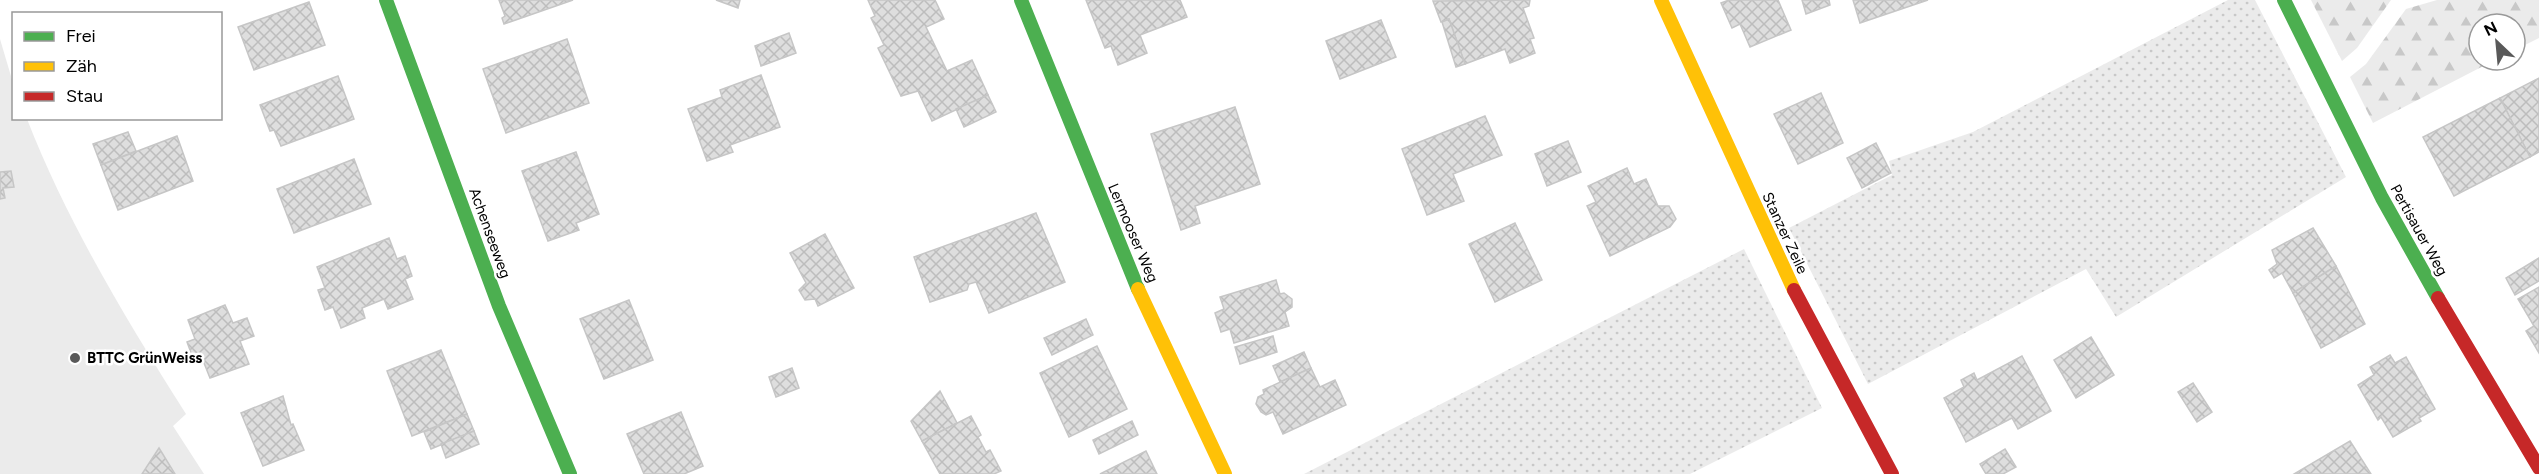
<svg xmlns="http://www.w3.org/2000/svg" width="2539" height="474" font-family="Figtree,sans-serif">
  <defs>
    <pattern id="grass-dots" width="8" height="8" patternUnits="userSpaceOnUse" patternTransform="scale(1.5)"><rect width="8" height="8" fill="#ebebeb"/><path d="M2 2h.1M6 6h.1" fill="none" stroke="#c8c8c8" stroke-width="1.8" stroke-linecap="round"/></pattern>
    <pattern id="forest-firs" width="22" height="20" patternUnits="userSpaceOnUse" patternTransform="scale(1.5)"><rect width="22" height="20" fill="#ebebeb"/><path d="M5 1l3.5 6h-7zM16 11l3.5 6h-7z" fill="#c8c8c8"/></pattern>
    <pattern id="building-cross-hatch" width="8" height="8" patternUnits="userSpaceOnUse" patternTransform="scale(1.5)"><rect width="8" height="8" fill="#dedede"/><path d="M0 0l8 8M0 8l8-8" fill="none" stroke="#bdbdbd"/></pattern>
  </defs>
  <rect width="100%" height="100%" fill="#fff"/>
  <g fill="url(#grass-dots)">
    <path d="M2228,0H2255L2346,177L2116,317L2086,269L1868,384L1789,228L1892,175L1889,161L1973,132Z"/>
    <path d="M1744,249L1822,408L1690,474H1304Z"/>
  </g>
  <g fill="url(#forest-firs)">
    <path d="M2311,0H2391L2357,48L2342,61Z"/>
    <path d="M2437,0H2539V38L2515,50V24H2479V60H2495L2373,123L2350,77L2366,64L2406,9Z"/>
  </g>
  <path fill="#ebebeb" d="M0,39L13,83L14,118L27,119C68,224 126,319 186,414L173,426L204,474H0Z"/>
  <g fill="url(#building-cross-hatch)" stroke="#c6c6c6" stroke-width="1.5">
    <path d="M499,0H573L504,24L502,18L505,16Z"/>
    <path d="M716,0H740L738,8Z"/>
    <path d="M868,0H935L944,19L926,27L947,71L972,60L988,95L932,121L918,91L901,96L878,48L884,45L871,18L875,16Z"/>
    <path d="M1086,0H1180L1187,17L1140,35L1147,53L1118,65L1111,46L1105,48Z"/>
    <path d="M1530,0L1529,6L1523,8L1534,38L1530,39L1535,53L1510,63L1505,49L1465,64L1449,19L1441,22L1433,1Z"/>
    <path d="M1729,0H1778L1791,30L1750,47L1740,24L1732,28L1721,3Z"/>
    <path d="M1802,0H1829L1830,5L1806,14Z"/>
    <path d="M1853,0H1928L1860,23Z"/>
    <path d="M309,2L325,45L254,70L238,27Z"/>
    <path d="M1449,19L1465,64L1456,67L1442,22Z"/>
    <path d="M1381,20L1396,57L1340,79L1326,41Z"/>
    <path d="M789,33L796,53L761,66L755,46Z"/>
    <path d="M567,39L589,103L506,133L483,69Z"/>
    <path d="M761,75L780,127L730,145L733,152L707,161L688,109L722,97L720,90Z"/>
    <path d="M338,76L354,119L281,146L274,130L270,131L260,105Z"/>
    <path d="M2539,78V152L2530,157L2500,98Z"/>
    <path d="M1821,93L1843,143L1798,164L1774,114Z"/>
    <path d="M988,95L996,112L964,127L956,109Z"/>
    <path d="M2500,98L2530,157L2454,196L2423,137Z"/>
    <path d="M1235,107L1260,184L1195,206L1200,223L1181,230L1151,134Z"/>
    <path d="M1485,116L1502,155L1453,174L1464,201L1427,215L1402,149Z"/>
    <path d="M128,132L136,151L101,165L93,144Z"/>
    <path d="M177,136L193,181L118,210L101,165Z"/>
    <path d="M1568,141L1581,172L1547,186L1535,154Z"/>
    <path d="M1876,143L1891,173L1862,188L1847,158Z"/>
    <path d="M576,152L599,214L576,223L579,230L548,241L522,171Z"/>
    <path d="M354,159L371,204L294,233L277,189Z"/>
    <path d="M1627,168L1634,184L1646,179L1658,206H1669L1676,219L1670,227L1610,256L1587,206L1596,202L1588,186Z"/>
    <path d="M11,171L14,187L3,188L5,198L0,199V172Z"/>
    <path d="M1036,213L1065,282L989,313L976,282L969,284L967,290L930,302L914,257Z"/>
    <path d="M1515,223L1542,280L1495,302L1469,244Z"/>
    <path d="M2313,228L2336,266L2293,293L2282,273L2274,278L2269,270L2277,264L2272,250Z"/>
    <path d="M825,234L854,288L818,306L815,299L805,300L799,290L806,283L790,253Z"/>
    <path d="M389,238L397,259L405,256L412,276L405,279L413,299L388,309L384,299L362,308L365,318L341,328L333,307L325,310L318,290L325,288L317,267Z"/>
    <path d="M2539,258V281L2515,295L2506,278Z"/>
    <path d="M2336,266L2365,324L2321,348L2293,293Z"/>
    <path d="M1276,280L1280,294L1284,293L1292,299V307L1285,312L1289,326L1234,343L1230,329L1221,332L1215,313L1224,309L1220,297Z"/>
    <path d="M2539,287V353L2526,331L2534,326L2518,299Z"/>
    <path d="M629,300L653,360L604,379L580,319Z"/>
    <path d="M225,305L233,323L247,318L254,336L240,341L249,364L210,378L202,358L194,361L187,342L195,339L188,320Z"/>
    <path d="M1086,319L1093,335L1052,355L1044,338Z"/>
    <path d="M1273,336L1277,352L1240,364L1235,347Z"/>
    <path d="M2091,337L2114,375L2076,398L2054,360Z"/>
    <path d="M1097,346L1127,409L1069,437L1040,373Z"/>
    <path d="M441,350L467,414L412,436L387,371Z"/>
    <path d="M1304,352L1311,368L1280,382L1273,366Z"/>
    <path d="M2390,355L2395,363L2406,357L2435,409L2419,418L2421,421L2393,437L2381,417L2378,420L2358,385L2374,375L2370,367Z"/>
    <path d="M2022,356L2051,411L2018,429L2012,418L1966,442L1944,398L1964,387L1961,380L1974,373L1977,380Z"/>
    <path d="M792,368L799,388L776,397L769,377Z"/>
    <path d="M1311,368L1320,387L1335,380L1346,405L1283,434L1273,412L1266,415L1261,412L1256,404L1258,397L1264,394L1263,390Z"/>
    <path d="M2193,383L2212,412L2197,422L2178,392Z"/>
    <path d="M940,391L957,423L922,441L911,421Z"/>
    <path d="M283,396L291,425L293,424L304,450L263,466L241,413Z"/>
    <path d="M681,412L703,466L684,474H644L627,434Z"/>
    <path d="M467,414L474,431L431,449L424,432Z"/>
    <path d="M971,416L981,435L978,437L986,452L990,450L1001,471L994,474H940L922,441Z"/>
    <path d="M1132,421L1138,435L1099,454L1093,440Z"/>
    <path d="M474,431L479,444L446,458L441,444Z"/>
    <path d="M2350,441L2371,474H2294Z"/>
    <path d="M159,448L175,474H142Z"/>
    <path d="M2005,449L2016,467L2003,474H1986L1980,464Z"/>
    <path d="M1146,451L1157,474H1100Z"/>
  </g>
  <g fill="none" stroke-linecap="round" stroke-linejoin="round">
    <g stroke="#4caf50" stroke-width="14">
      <path d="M386,0L499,306L570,474"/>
      <path d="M1021,0L1138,289"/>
      <path d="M2284,0L2382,198L2438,298"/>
    </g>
    <g stroke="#ffc107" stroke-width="14">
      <path d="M1661,0L1794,290"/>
      <path d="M1138,289L1225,474"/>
    </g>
    <g stroke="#c62828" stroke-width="14">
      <path d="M1794,290L1892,474"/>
      <path d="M2438,298L2539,468"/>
    </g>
  </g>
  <circle fill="#595959" stroke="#fff" stroke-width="2" cx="75" cy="358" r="6"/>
  <g text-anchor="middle" stroke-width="5" stroke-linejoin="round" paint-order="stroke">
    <g font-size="15" fill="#000" stroke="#fff">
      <text transform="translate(2419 230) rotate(61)" y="5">Pertisauer Weg</text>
      <text transform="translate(490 233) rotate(70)" y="5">Achenseeweg</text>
      <text transform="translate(1133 233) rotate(67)" y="5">Lermooser Weg</text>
      <text transform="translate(1785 233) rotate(65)" y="5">Stanzer Zeile</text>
    </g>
    <g font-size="15" font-weight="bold" fill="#000" stroke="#fff" text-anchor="start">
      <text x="87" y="363">BTTC GrünWeiss</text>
    </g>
  </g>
  <rect x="12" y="12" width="210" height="108" fill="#ffffff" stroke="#999999" stroke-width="1.5"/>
  <rect x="24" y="32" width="30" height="9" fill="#4caf50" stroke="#999999" stroke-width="1.5"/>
  <text x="66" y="42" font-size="18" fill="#000000">Frei</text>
  <rect x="24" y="62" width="30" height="9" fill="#ffc107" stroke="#999999" stroke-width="1.5"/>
  <text x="66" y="72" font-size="18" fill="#000000">Zäh</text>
  <rect x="24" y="92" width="30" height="9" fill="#c62828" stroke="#999999" stroke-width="1.5"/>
  <text x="66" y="102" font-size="18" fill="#000000">Stau</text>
  <g transform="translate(2497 42) rotate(334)"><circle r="28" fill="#ffffff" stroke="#999999" stroke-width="1.5"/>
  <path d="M0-4.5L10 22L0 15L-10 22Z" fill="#595959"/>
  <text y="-9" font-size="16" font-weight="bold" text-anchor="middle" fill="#000000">N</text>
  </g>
</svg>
